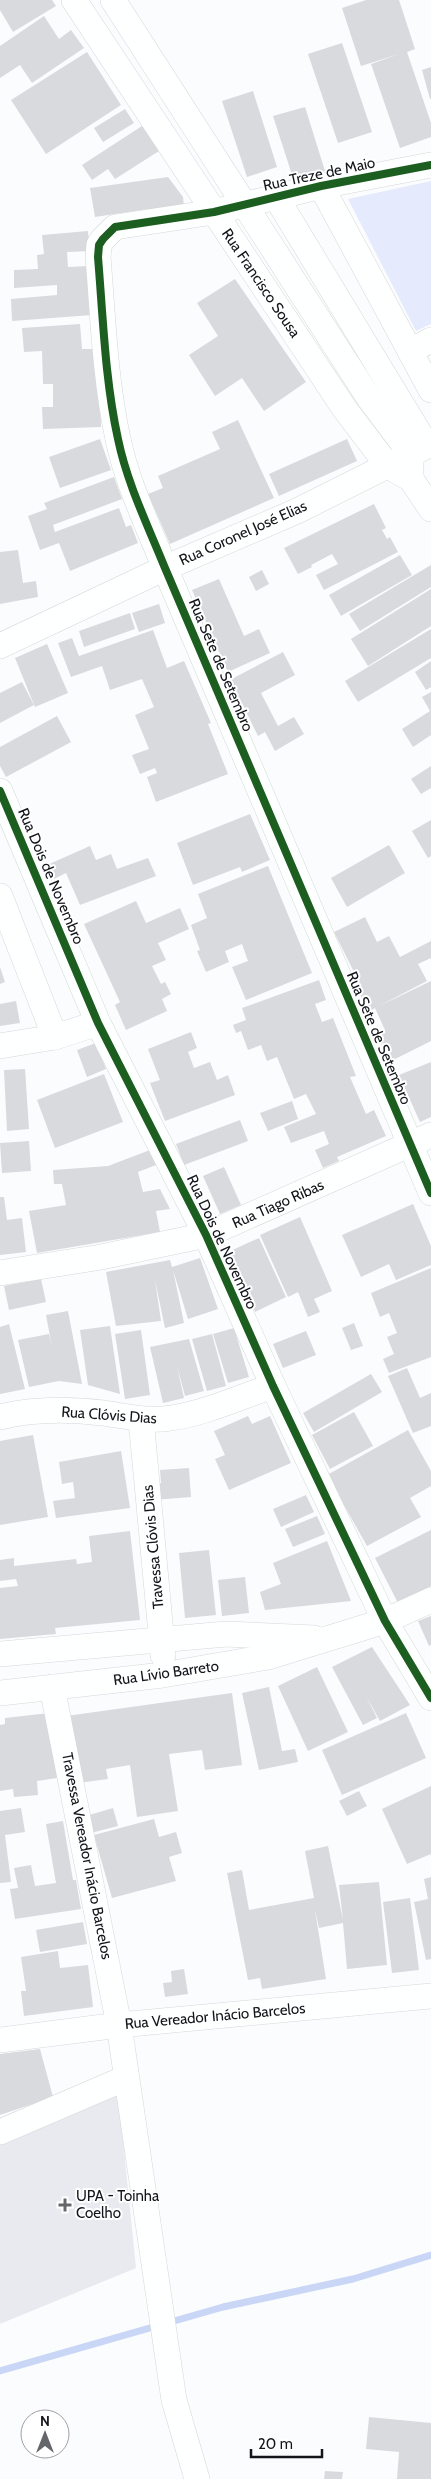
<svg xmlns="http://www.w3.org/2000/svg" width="431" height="2479" font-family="Cabin,sans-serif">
  <rect width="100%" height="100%" fill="#fbfcfe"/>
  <path fill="#e8eaef" d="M118,2090L136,2268L0,2324V2141Z"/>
  <path fill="#e5ebfc" d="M431,181V324L416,331L348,199Z"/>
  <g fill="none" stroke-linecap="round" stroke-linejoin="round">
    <path stroke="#c9d6f6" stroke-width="7" d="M0,2371L223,2307L353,2279L431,2255"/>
  </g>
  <g fill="#d8dade">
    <path d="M0,0H52L56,6L13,32L0,10Z"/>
    <path d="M366,0H399L415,49L407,52L431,123V137L400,148L371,64L399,54L361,66L342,8Z"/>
    <path d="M44,16L59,39L71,30L84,48L32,83L20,65L0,78V46Z"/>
    <path d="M342,43L372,132L338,143L308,54Z"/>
    <path d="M87,52L121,105L46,154L11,100Z"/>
    <path d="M431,67V99H430L422,70Z"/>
    <path d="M253,91L277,167L247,177L222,101Z"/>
    <path d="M305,107L325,171L294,181L273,116Z"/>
    <path d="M125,109L134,123L103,142L94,128Z"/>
    <path d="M142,126L159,151L115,179L108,169L92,180L82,165Z"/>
    <path d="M168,177L183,197L184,208L148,213V209L95,217L90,188Z"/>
    <path d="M88,231L90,251L67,252L68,267L89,266L92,315L12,321L11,299L57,295V285L14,288V270L38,269L37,255L44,254L42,235Z"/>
    <path d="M235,279L306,382L264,411L242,378L215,396L189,355L218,336L197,303Z"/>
    <path d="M80,324L82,349H98L101,427L43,429L42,407H53V384H43L42,351L24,352L22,328Z"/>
    <path d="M238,420L274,498L170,544L148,494L163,488L158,476L220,449L212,432Z"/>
    <path d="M100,439L111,470L60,488L49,457Z"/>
    <path d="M347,439L357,461L279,496L269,474Z"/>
    <path d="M114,477L122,499L53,525L55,532L119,508L126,527L131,525L138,543L70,571L59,543L40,550L28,516L47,509L44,503Z"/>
    <path d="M374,504L386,528L382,530L387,539L390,537L398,552L324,590L316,575L338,564L332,554L311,565L312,567L298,574L284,548Z"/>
    <path d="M18,550L23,583L36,581L38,597L0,604V552Z"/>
    <path d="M400,555L412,575L341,616L329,595Z"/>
    <path d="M431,565V587L360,631L349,614Z"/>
    <path d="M262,570L269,584L256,591L249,577Z"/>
    <path d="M219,579L244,636L259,629L270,653L228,672L192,590Z"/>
    <path d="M431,589V626L368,666L351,639Z"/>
    <path d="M159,604L165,623L139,632L132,613Z"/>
    <path d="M130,613L135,629L84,647L79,631Z"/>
    <path d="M431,629V658L358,702L345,681Z"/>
    <path d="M153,630L167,668L184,661L211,723L208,724L228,774L156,802L147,777L157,773L155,768L140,774L132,755L149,749L135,715L154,707L142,679L110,690L102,666L71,677L58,643L72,638L79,656Z"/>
    <path d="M47,644L68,693L35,707L15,658Z"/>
    <path d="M283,652L295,675L261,693L278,726L294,717L304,734L275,751L265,732L258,736L242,703L238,705L226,682Z"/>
    <path d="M431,661V687L426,690L415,672Z"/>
    <path d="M22,682L34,705L0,723V693Z"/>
    <path d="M431,692V735L413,747L402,729L430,711L422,697Z"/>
    <path d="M57,716L71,742L6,777L0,766V747Z"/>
    <path d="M431,766V788L421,794L411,779Z"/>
    <path d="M250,814L270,860L242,872L240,867L193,885L177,843Z"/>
    <path d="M431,820V856L428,858L412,831Z"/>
    <path d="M389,845L405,873L347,907L331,878Z"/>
    <path d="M90,846L96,860L111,854L117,869L148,858L156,876L80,905L66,873L54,879L47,865Z"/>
    <path d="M268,866L312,973L246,1000L232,967L248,961L242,944L225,951L229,962L206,972L197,951L200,950L191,925L207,918L198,894Z"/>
    <path d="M136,901L146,923L180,908L189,929L158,943L166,960L152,966L161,984L165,982L171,994L162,999L167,1011L126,1030L115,1005L120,1002L84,924Z"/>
    <path d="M365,917L377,942L389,936L400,957L431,941V958L418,964L427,981L377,1007L431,981V1041L391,1061L378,1034L385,1030L375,1008L369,1012L353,982L358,980L334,932Z"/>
    <path d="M0,967L5,982L0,984Z"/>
    <path d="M319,980L326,1000L315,1004L322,1022L333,1018L356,1076L350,1077L366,1114L374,1110L386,1136L337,1157L339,1161L323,1168L315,1150L329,1144L324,1131L291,1143L284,1127L316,1114L306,1094L294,1099L277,1057L267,1061L261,1045L248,1050L241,1031L236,1033L233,1025L246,1020L242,1008Z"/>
    <path d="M16,1001L20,1023L0,1026V1004Z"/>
    <path d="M191,1032L197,1048L188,1052L194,1068L210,1062L217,1080L228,1075L235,1095L165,1121L150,1083L160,1080L148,1049Z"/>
    <path d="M96,1043L106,1069L87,1077L77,1050Z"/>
    <path d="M431,1062V1117L420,1122L399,1075Z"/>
    <path d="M25,1069L29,1129L7,1131L4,1070Z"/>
    <path d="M104,1074L123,1122L55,1148L37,1100Z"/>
    <path d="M292,1101L298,1119L268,1131L260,1113Z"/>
    <path d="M240,1120L248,1141L184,1165L176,1144Z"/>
    <path d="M29,1141L31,1171L2,1173L0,1143Z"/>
    <path d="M150,1150L156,1165L138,1172L143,1192L160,1189L170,1209L156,1211L160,1232L37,1253L29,1211L66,1205L62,1184H54L53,1170L108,1166Z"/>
    <path d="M224,1167L241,1205L220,1214L203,1176Z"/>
    <path d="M0,1197H4L7,1220L22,1218L26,1252L0,1255Z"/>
    <path d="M413,1204L431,1246V1265L396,1280L389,1264L361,1277L342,1235Z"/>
    <path d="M300,1217L332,1291L314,1299L320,1312L308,1317L298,1292L288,1297L260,1235Z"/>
    <path d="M259,1238L286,1297L255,1312L228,1252Z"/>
    <path d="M200,1258L218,1309L188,1319L173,1270L184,1323L165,1328L155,1280L161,1321L116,1326L106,1272L170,1260L172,1267Z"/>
    <path d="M431,1268V1357L389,1373L383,1359L394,1354L387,1337L397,1333L389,1313L380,1317L371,1293Z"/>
    <path d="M41,1279L46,1302L9,1310L4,1286Z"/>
    <path d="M68,1311L82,1384L59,1381L29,1387L18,1340L49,1334L52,1347L46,1315Z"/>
    <path d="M354,1323L363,1346L351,1350L342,1328Z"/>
    <path d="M9,1324L25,1389L0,1394V1327Z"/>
    <path d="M110,1326L120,1394L88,1385L80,1330Z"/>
    <path d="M234,1328L249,1377L228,1383L213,1334Z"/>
    <path d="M141,1330L150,1395L125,1399L115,1334Z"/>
    <path d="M306,1331L316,1355L283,1368L273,1344Z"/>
    <path d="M212,1334L226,1386L207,1391L192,1339Z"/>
    <path d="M189,1339L204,1391L185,1396L177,1366L184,1398L163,1403L150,1347Z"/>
    <path d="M407,1368L420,1398L431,1393V1426L413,1433L388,1376Z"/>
    <path d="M371,1374L382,1392L314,1432L303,1413Z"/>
    <path d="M354,1412L373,1446L330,1469L312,1435Z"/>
    <path d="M248,1416L252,1424L270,1416L291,1463L229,1490L215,1459L225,1455L214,1431Z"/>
    <path d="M408,1430L431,1471V1486L410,1498L421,1517L367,1546L327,1475Z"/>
    <path d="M33,1435L48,1517L0,1525V1441Z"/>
    <path d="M121,1451L130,1508L56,1518L53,1501L75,1498L73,1482L62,1484L59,1462Z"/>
    <path d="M189,1468L191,1497L154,1500L152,1483H161L160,1470Z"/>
    <path d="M306,1495L314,1512L281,1527L273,1509Z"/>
    <path d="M317,1516L325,1534L293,1547L285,1529Z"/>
    <path d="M431,1530V1586L398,1603L375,1558Z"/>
    <path d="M130,1531L140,1620L55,1628L56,1634L0,1639V1588L18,1586L16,1579L0,1581V1560L14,1558V1566L76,1559L77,1564L92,1562L89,1536Z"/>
    <path d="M327,1541L351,1601L265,1610L260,1592L281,1584L273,1563Z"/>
    <path d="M209,1550L216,1615L185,1618L179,1553Z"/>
    <path d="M245,1577L249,1613L222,1616L218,1580Z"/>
    <path d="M431,1616V1645L429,1646L418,1621Z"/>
    <path d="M372,1647L410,1705L380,1721L366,1696L377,1718L363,1725L332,1667Z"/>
    <path d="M317,1667L348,1732L308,1751L278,1686Z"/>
    <path d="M269,1687L282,1751L295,1749L298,1762L259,1770L242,1693Z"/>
    <path d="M232,1693L242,1765L205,1770L202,1750L169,1754L178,1811L137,1817L130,1765L106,1769L108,1779L78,1783L66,1716Z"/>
    <path d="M49,1713L57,1778L37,1781L38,1795L14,1797L13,1789L0,1791V1725L5,1724V1718Z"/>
    <path d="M406,1713L426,1758L342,1795L322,1750Z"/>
    <path d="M431,1786V1854L407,1864L382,1809Z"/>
    <path d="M359,1791L367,1806L347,1816L339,1801Z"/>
    <path d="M21,1808L25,1832L5,1835L11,1882L0,1883V1811Z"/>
    <path d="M113,1808L118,1826L91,1833L86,1816Z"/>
    <path d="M154,1819L159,1837L176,1832L182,1853L169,1857L176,1881L112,1898L94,1835Z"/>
    <path d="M63,1821L73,1880H76L81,1909L15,1919L10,1889L18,1888L14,1868L31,1865L35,1886L56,1883L46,1824Z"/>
    <path d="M328,1846L343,1920L339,1885L379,1882L387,1965L347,1969L343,1923L319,1928L315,1910L326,1979L262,1989L260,1978L248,1980L227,1873L242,1870L249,1910L314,1898L305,1851Z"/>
    <path d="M431,1877V1959L426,1960L414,1902L428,1899L424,1879Z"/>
    <path d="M410,1898L419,1970L392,1973L383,1902Z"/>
    <path d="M83,1922L87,1944L40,1952L36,1930Z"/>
    <path d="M58,1951L60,1968L88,1965L93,2007L24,2016L21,1991H26L21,1957Z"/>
    <path d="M184,1969L188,1994L165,1997L163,1983L172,1982L171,1971Z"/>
    <path d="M40,2049L53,2097L0,2115V2054Z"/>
    <path d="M369,2417L431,2423V2479H397L399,2452L366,2449Z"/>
    <path d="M325,2471L343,2472L342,2479H324Z"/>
  </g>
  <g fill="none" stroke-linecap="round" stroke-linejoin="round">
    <defs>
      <g id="minor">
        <path d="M74,0L344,408L388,466L411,479L431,509"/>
        <path d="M113,0L369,398L411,454V479"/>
        <path d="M431,165L321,186L214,212L115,227L103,239L99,245L98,257C103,317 105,380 118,439C127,483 148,526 165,568L431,1193"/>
        <path d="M321,186L431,390"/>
        <path d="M276,197L427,446"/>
        <path d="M410,351L431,340"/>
        <path d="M0,646L165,568L297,511L431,444"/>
        <path d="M0,791L98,1023L206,1235L273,1386L385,1621L431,1698"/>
        <path d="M0,896L55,1037"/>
        <path d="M0,1046L55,1037L98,1023"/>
        <path d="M0,1273L101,1257L206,1235L431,1135"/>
        <path d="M0,1417C33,1409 69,1409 103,1413C125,1416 149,1422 171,1418C206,1413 240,1397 273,1386"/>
        <path d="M141,1419L163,1655"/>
        <path d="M0,1654L226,1634L314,1638"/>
        <path d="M52,1687L119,2025L174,2400L197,2479"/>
        <path d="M0,1693L163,1675L268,1657L385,1621L431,1600"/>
        <path d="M0,2040L119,2025L431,1996"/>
        <path d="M0,2132L126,2078"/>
      </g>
    </defs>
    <use href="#minor" stroke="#d6d7db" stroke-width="26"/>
    <use href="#minor" stroke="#feffff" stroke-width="25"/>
    <defs>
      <g id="cycleway">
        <path d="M431,165L321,186L214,212L115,227L103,239L99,245L98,257C103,317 105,380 118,439C127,483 148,526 165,568L431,1193"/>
        <path d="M0,791L98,1023L206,1235L273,1386L385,1621L431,1698"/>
      </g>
    </defs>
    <use href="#cycleway" stroke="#fff" stroke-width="11"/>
    <use href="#cycleway" stroke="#1b5e20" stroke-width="8"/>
  </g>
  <path fill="#64666a" stroke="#fff" stroke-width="2" d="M62.5 2197.5h5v5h5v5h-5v5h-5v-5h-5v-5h5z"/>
  <g text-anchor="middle" stroke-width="4" stroke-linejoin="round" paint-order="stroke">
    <g font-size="15" fill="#13151a" stroke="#fff">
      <text transform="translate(319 174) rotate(-12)" y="5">Rua Treze de Maio</text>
      <text transform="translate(261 283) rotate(56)" y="5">Rua Francisco Sousa</text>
      <text transform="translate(243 533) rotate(-24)" y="5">Rua Coronel José Elias</text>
      <text transform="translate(221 665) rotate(67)" y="5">Rua Sete de Setembro</text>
      <text transform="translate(51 876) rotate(67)" y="5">Rua Dois de Novembro</text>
      <text transform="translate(379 1038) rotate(67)" y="5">Rua Sete de Setembro</text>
      <text transform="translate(278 1204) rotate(-24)" y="5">Rua Tiago Ribas</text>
      <text transform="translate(222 1242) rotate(65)" y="5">Rua Dois de Novembro</text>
      <text transform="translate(109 1415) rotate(4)" y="5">Rua Clóvis Dias</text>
      <text transform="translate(153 1547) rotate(-95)" y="5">Travessa Clóvis Dias</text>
      <text transform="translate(166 1673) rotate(-8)" y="5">Rua Lívio Barreto</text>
      <text transform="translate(87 1856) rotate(79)" y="5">Travessa Vereador Inácio Barcelos</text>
      <text transform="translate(215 2016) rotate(-5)" y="5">Rua Vereador Inácio Barcelos</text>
    </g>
    <g font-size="15" fill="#13151a" stroke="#fff" text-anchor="start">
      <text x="76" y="2201">UPA - Toinha<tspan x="76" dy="17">Coelho</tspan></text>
    </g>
  </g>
  <g transform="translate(45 2434)"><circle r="24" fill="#ffffff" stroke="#a1a1a3"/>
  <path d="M0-4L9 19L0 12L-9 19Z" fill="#64666a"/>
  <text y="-8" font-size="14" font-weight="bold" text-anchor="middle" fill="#13151a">N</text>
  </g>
  <path d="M251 2449v8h71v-8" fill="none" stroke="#13151a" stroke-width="2.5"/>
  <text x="258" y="2449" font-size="15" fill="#13151a" stroke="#ffffff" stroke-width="4" paint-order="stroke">20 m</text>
</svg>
